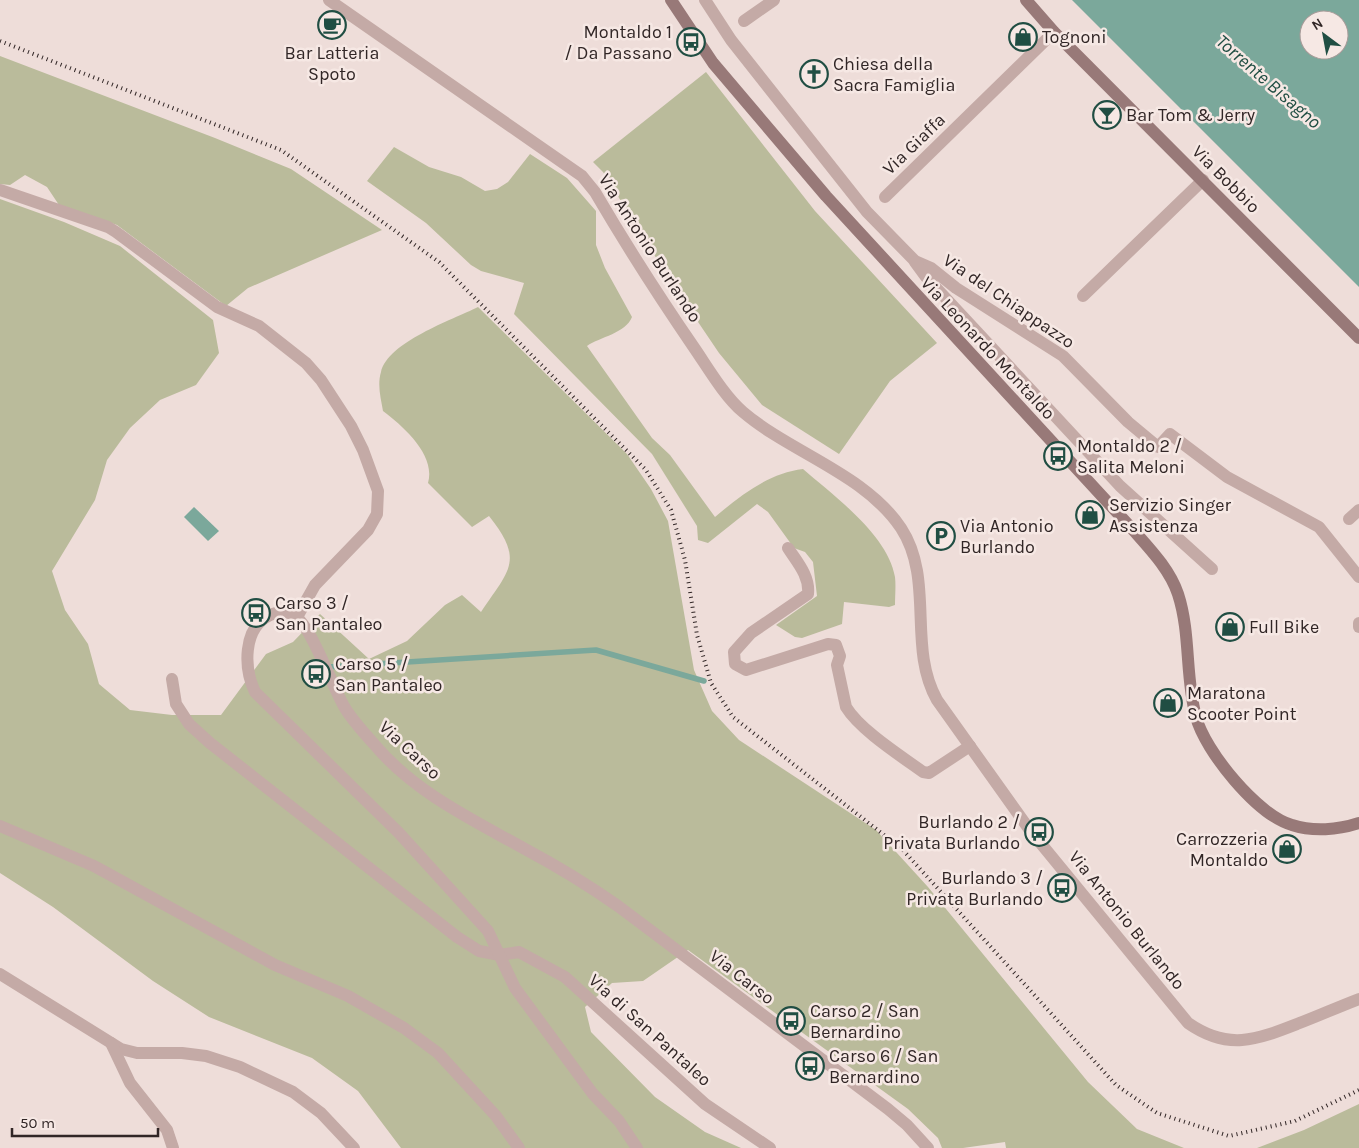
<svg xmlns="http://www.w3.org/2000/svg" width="1359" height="1148" font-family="Karla,sans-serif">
  <rect width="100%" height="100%" fill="#eeddd9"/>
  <g fill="#babb9b">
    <path d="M0,56L215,138L291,169L382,230L248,288L226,306L117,225L59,205L47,187L25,175L10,185L0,184Z"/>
    <path d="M706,72L815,211L937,343L890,381L839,454L762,405L719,353L671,282L603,172L593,162Z"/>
    <path d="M394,147L429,167L461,177L485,191L497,189L508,182L530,154L567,178L596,211V245L605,268L632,317C626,333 600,337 587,346L652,438L670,455L715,517C741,495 769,473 803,469C834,496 888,535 895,577C896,586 895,596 895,605L889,607L844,602L842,624L802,638L795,637L776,625L817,596L813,562L805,552L794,548L768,512L757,504L708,543L698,540L697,526L652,454L514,314L524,283L481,271L471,265L426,223L367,181Z"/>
    <path d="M0,199L64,222L120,246L213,320L219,353L196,385L160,400L130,428L107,460L95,500L52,571L65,610L88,644L99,684L130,710L172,715H221L266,654L293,642L320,614L369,659L407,641L445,605L462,595L481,612C509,570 525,561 489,516L472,527L428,483C436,455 404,427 383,411C381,399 377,385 381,372C388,342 452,320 478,307L627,454L651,489L668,521L694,670L712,711L739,740L876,830L928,887L1088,1082L1137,1129L1184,1148H1006L1005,1142L963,1148H942L938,1138L908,1109L688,950L643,981L612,983L585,1007L591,1032L655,1097L705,1132L741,1148H401L358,1091L312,1058L209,1017L153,981L53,907L0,873Z"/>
    <path d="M1359,1104V1148H1257L1304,1130Z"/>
  </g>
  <g fill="#7ba89b" fill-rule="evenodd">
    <path d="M1072,0H1359V287ZM1309,20H1339V50H1309Z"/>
    <path d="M194,507L219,531L208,541L184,517Z"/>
  </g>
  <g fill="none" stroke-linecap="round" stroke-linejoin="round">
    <path stroke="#7ba89b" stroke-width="5.5" d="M328,667L596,650L704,681"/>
    <g stroke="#c4aaa6" stroke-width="12">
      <path d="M329,0L582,176L595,192C626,245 660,298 695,349C708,368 725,397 743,412C791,453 865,474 901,528C935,580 907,647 937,700L1029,829L1188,1023C1228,1051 1256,1040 1297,1024C1318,1016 1338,1007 1359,999"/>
      <path d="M705,0L731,40L867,212L915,261L931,268L956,288L1063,356L1128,422L1158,447L1170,434L1227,477L1319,527L1359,577"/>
      <path d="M744,21L774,0"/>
      <path d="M0,190L108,227L116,232L217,307L259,326L306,363L321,380L351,426L363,450L378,491L377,514L368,530L315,585L297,617"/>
      <path d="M885,197L1054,32"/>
      <path d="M915,262L926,277L1120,486L1212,569"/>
      <path d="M1083,296L1203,180"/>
      <path d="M1349,519L1359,510"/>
      <path d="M788,548C797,562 810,576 808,594L751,633L734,652L735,664L746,670L828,644L836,645L840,656L837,665L846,707C860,730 901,756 923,772L929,773L970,746"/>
      <path d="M1359,623V627"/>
      <path d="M172,679L176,704L189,724L210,743L457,937L479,951L500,955L519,952L565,977L705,1104L770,1148"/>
      <path d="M0,826L94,866L275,965L348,996L404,1028L438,1053L496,1116L519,1148"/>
      <path d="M0,974L121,1049L137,1053H182L206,1056L240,1067L293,1092L321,1113L354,1148"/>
      <path d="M111,1043L130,1083L167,1130L173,1148"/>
      <path d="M637,1148L619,1121L593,1094L515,988L488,931L399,833L255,692C244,669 242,628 270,615C277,612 285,611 292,614C310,621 333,689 345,708C353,721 364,733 374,744C414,792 471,819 525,849C557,866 588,885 618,906L888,1109L907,1125L928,1148"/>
    </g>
    <g stroke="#987978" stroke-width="12">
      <path d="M671,0L713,63L826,196L1135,532C1151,550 1170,570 1178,594C1191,634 1185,677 1196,717C1205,751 1257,815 1292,825C1313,832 1338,830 1359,823"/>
      <path d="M1026,0L1054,32L1359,338"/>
    </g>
    <path stroke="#312626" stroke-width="4" stroke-dasharray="1 4" stroke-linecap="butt" d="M0,41L281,150L439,262L646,470L671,510L685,560L697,635L711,683L733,717L902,849L1116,1085L1157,1113L1229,1136L1295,1121L1359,1090"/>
  </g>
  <defs>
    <symbol id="cafe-ring" viewBox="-11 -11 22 22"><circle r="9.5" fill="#f6e8e4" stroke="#204e43" stroke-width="1.5"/><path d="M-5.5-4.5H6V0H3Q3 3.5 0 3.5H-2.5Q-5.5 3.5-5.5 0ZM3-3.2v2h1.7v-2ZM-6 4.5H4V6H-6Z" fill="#204e43"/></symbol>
    <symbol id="shop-ring" viewBox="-11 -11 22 22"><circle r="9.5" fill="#f6e8e4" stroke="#204e43" stroke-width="1.5"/><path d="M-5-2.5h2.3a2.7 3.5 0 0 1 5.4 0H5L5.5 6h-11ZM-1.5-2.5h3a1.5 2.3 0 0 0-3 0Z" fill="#204e43"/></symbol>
    <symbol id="bus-ring" viewBox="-11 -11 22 22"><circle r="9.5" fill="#f6e8e4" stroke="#204e43" stroke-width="1.5"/><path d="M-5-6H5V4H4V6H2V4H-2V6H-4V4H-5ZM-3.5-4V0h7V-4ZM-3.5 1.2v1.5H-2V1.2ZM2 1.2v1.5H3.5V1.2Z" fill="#204e43"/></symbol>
    <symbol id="church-ring" viewBox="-11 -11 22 22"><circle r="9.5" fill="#f6e8e4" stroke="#204e43" stroke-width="1.5"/><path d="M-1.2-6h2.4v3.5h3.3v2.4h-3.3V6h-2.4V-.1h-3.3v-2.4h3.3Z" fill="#204e43"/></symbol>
    <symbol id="bar-ring" viewBox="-11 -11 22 22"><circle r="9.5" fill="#f6e8e4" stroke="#204e43" stroke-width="1.5"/><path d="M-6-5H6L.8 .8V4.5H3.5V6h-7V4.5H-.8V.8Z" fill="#204e43"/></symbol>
    <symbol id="parking-ring" viewBox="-11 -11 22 22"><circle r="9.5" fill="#f6e8e4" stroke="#204e43" stroke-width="1.5"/><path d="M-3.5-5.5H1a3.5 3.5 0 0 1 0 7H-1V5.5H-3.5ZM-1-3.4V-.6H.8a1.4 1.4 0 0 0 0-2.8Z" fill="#204e43"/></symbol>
  </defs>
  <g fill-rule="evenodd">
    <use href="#cafe-ring" x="316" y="9" width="32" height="32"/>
    <use href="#shop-ring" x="1007" y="21" width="32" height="32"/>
    <use href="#bus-ring" x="675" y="26" width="32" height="32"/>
    <use href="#church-ring" x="798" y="58" width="32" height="32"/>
    <use href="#bar-ring" x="1091" y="99" width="32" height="32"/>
    <use href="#bus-ring" x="1042" y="440" width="32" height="32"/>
    <use href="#shop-ring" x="1074" y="499" width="32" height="32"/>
    <use href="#parking-ring" x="925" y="520" width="32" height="32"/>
    <use href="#bus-ring" x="240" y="597" width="32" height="32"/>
    <use href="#shop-ring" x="1214" y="611" width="32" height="32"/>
    <use href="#bus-ring" x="300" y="658" width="32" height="32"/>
    <use href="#shop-ring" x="1152" y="687" width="32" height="32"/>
    <use href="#bus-ring" x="1023" y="816" width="32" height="32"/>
    <use href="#shop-ring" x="1271" y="833" width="32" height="32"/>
    <use href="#bus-ring" x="1046" y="872" width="32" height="32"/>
    <use href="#bus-ring" x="775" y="1005" width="32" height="32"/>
    <use href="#bus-ring" x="794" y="1050" width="32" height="32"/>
  </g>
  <g text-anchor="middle" stroke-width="5" stroke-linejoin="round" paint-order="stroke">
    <g font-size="18" fill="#312626" stroke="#f6e8e4" text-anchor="start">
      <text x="672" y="38" text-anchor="end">Montaldo 1<tspan x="672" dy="21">/ Da Passano</tspan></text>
      <text x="1042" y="43">Tognoni</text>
      <text x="332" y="59" text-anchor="middle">Bar Latteria<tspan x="332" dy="21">Spoto</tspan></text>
      <text x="833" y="70">Chiesa della<tspan x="833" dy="21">Sacra Famiglia</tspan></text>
      <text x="1126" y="121">Bar Tom &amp; Jerry</text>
      <text x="1077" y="452">Montaldo 2 /<tspan x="1077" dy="21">Salita Meloni</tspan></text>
      <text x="1109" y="511">Servizio Singer<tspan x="1109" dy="21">Assistenza</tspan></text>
      <text x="960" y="532">Via Antonio<tspan x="960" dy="21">Burlando</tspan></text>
      <text x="275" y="609">Carso 3 /<tspan x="275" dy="21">San Pantaleo</tspan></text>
      <text x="1249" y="633">Full Bike</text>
      <text x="335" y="670">Carso 5 /<tspan x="335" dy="21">San Pantaleo</tspan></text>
      <text x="1187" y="699">Maratona<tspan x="1187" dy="21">Scooter Point</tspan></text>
      <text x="1020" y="828" text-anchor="end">Burlando 2 /<tspan x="1020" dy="21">Privata Burlando</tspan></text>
      <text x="1268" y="845" text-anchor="end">Carrozzeria<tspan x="1268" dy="21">Montaldo</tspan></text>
      <text x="1043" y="884" text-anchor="end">Burlando 3 /<tspan x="1043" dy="21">Privata Burlando</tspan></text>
      <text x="810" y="1017">Carso 2 / San<tspan x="810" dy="21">Bernardino</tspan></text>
      <text x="829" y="1062">Carso 6 / San<tspan x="829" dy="21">Bernardino</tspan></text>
    </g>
    <g font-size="18" fill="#312626" stroke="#f6e8e4">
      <text transform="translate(914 144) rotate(-44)" y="6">Via Giaffa</text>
      <text transform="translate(1226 179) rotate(45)" y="6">Via Bobbio</text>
      <text transform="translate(650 248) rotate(57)" y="6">Via Antonio Burlando</text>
      <text transform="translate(1009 301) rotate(34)" y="6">Via del Chiappazzo</text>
      <text transform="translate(988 348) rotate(47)" y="6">Via Leonardo Montaldo</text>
      <text transform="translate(410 750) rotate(43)" y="6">Via Carso</text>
      <text transform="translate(1127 920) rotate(51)" y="6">Via Antonio Burlando</text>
      <text transform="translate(742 977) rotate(38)" y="6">Via Carso</text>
      <text transform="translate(650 1030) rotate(42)" y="6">Via di San Pantaleo</text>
    </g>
    <g font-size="19" font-style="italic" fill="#204e43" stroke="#f6e8e4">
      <text transform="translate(1269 81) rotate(41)" y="7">Torrente Bisagno</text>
    </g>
  </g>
  <g transform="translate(1324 35) rotate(328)"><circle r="24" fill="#f6e8e4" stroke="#a79a98"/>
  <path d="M0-4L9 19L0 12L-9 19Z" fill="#204e43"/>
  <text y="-8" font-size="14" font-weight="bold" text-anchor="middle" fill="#312626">N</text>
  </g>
  <path d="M12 1128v8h146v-8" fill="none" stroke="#312626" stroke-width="2.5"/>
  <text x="20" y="1128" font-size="15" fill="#312626" stroke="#f6e8e4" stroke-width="4" paint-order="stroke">50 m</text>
</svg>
